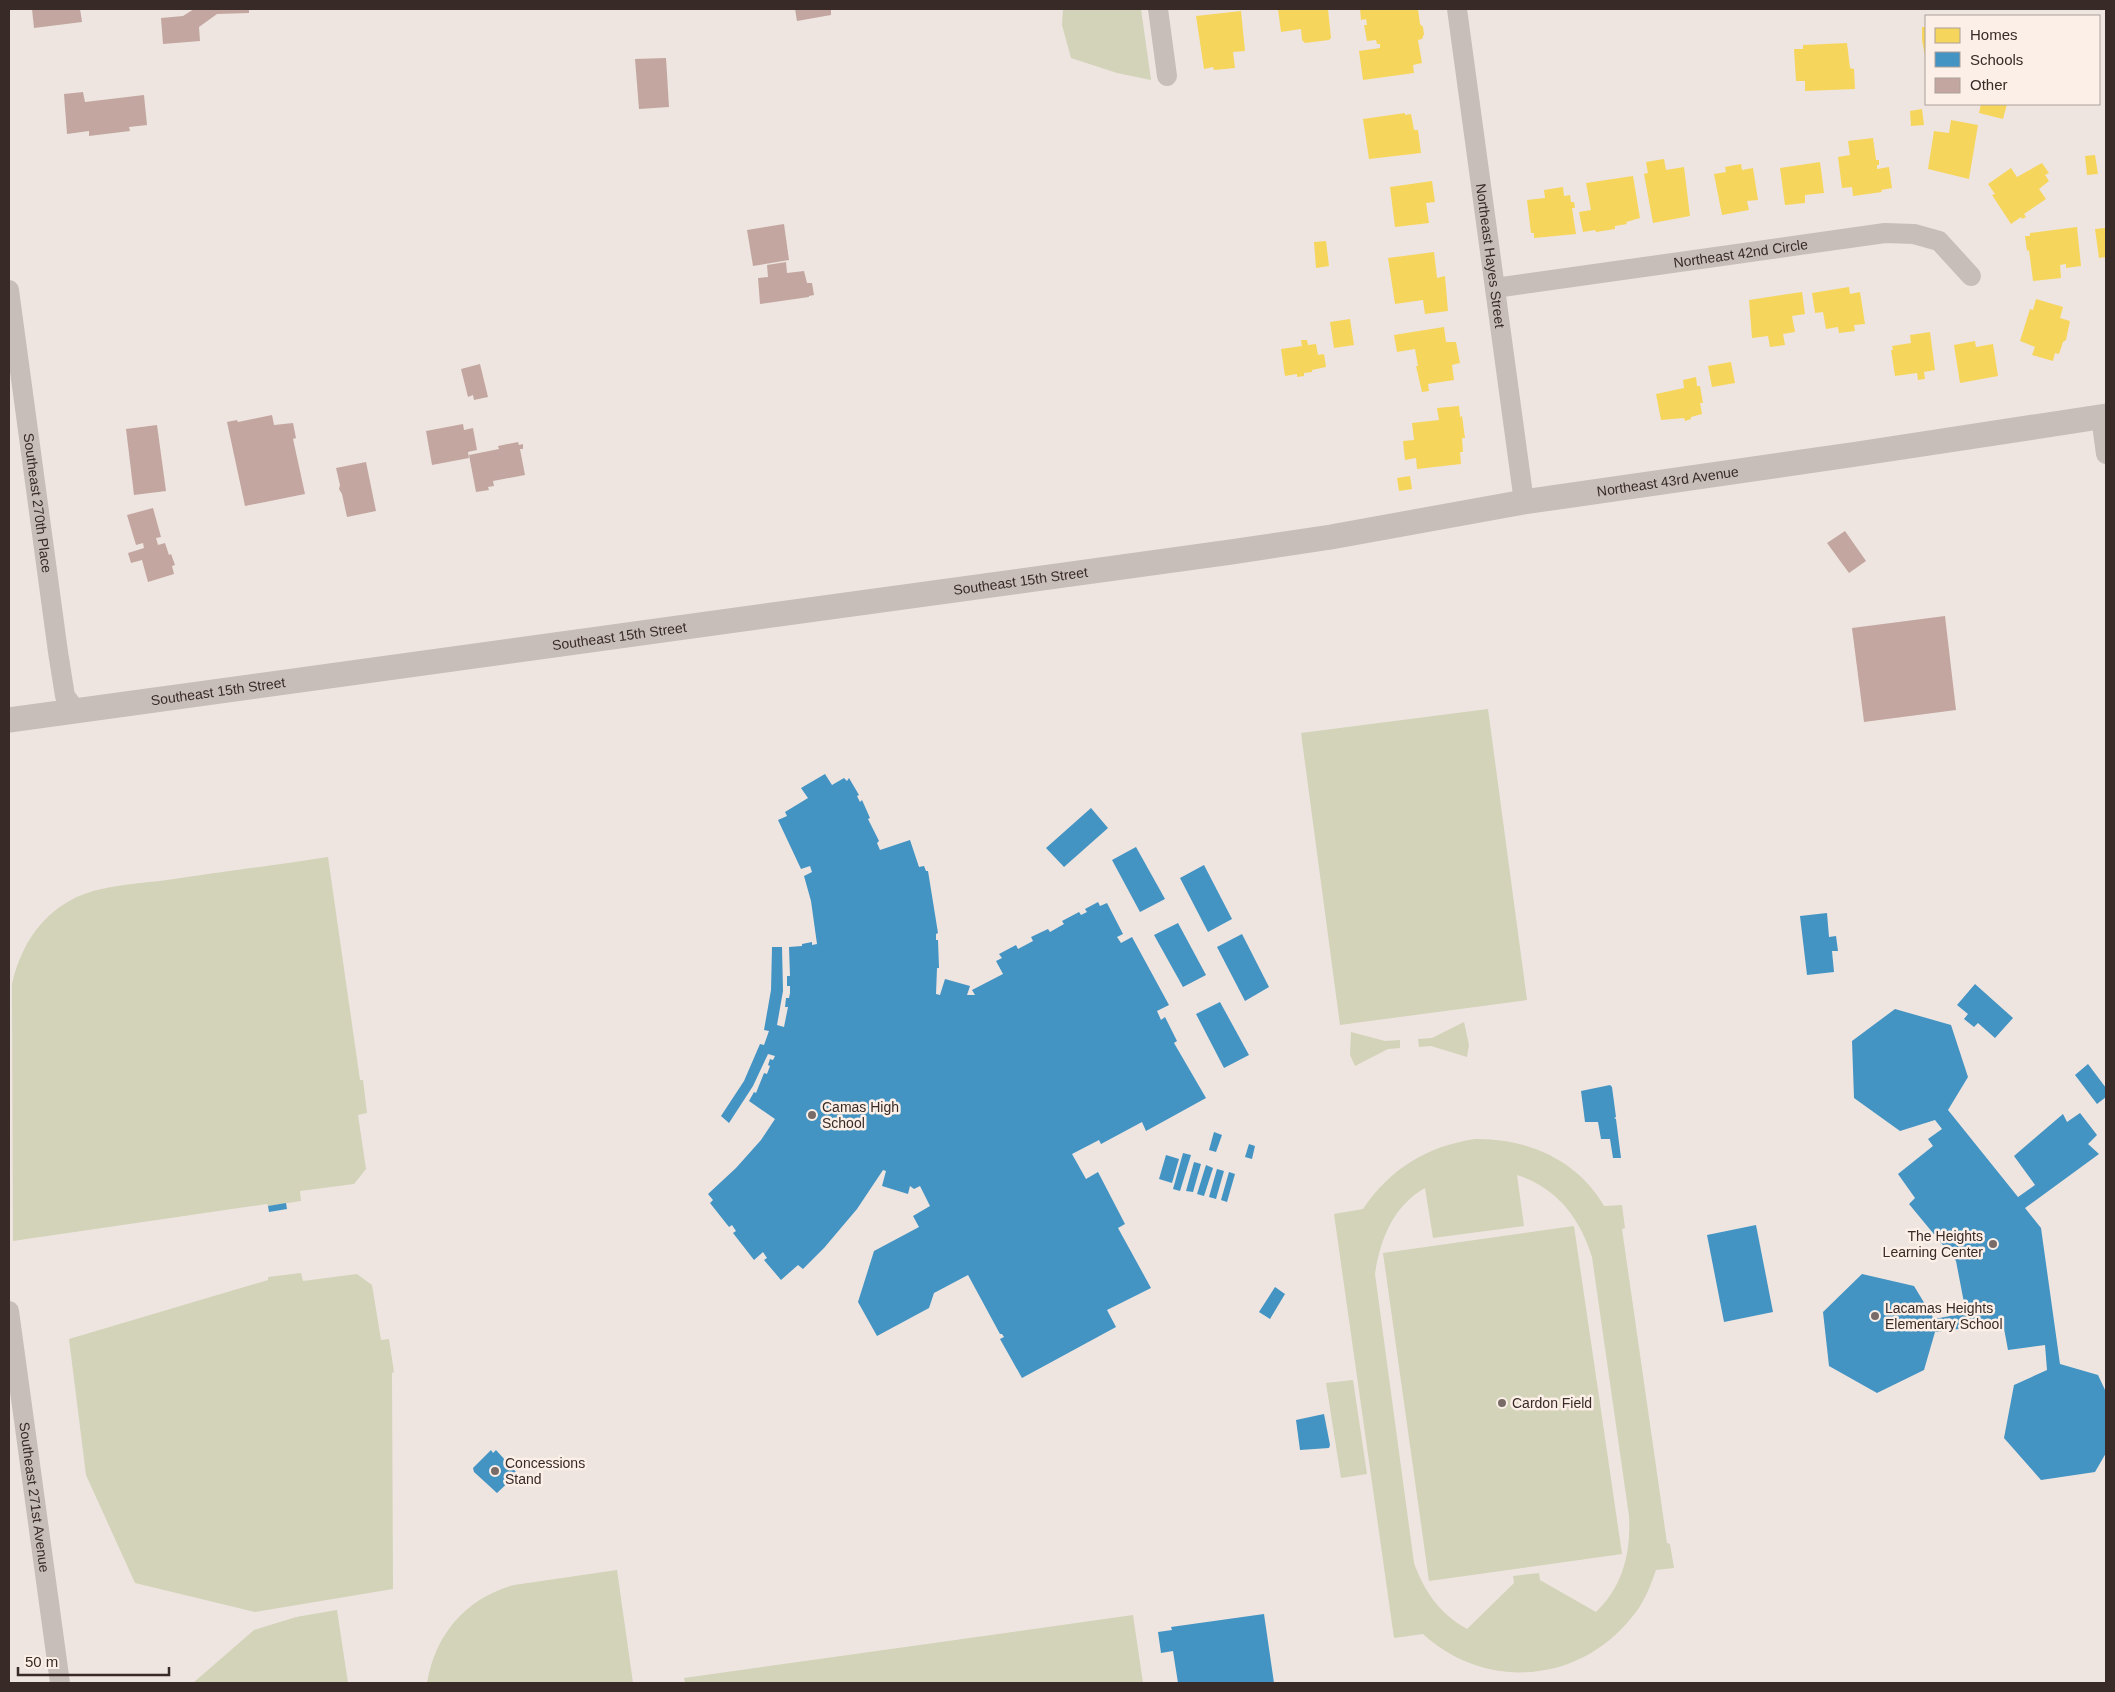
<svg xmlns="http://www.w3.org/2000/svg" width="2115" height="1692" font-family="Helvetica,sans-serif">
  <rect width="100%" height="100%" fill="#eee5e0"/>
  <g fill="#d2d3b8" fill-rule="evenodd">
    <path d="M1063,9H1141L1151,80L1117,73L1071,58L1062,25Z"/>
    <path d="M1488,709L1527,1000L1340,1025L1301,733Z"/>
    <path d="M328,857L360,1080H363L367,1113L358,1115L366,1169L354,1184L300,1191L301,1201L268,1206L267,1204L13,1241L12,984C20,949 38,918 71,900C99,885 135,884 167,880C221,872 275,865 328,857Z"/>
    <path d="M1464,1022L1469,1045L1467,1057L1431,1046L1419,1047L1418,1039L1432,1038Z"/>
    <path d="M1351,1032L1385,1041L1400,1040V1048L1388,1049L1355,1066L1350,1055Z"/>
    <path d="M1475,1139C1527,1138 1578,1160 1604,1206L1622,1205L1625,1228L1622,1229L1667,1543L1670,1544L1674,1568L1656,1570C1650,1587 1644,1603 1632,1617C1579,1684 1485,1691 1423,1634L1394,1638L1334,1214L1363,1209C1390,1169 1427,1146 1475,1139ZM1517,1175C1557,1188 1580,1218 1592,1257L1629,1516C1631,1553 1623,1586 1596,1612L1540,1580L1539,1573L1513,1576L1514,1583L1467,1629C1440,1614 1424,1591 1414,1563L1375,1274C1380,1240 1393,1206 1425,1188L1433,1238L1524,1226Z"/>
    <path d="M1574,1226L1622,1554L1429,1581L1383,1253Z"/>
    <path d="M301,1273L303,1281L357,1274L372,1285L381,1340L389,1339L394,1372L392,1373L393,1589L255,1612L135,1583L86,1475L69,1339L268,1280V1277Z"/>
    <path d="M1353,1380L1367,1474L1341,1478L1326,1383Z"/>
    <path d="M617,1570L633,1683H427C435,1634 466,1598 514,1585Z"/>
    <path d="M337,1610L348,1683H193L254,1630L296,1617Z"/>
    <path d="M1133,1615L1143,1683H685L684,1678Z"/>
  </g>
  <g fill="#f6d55c">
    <path d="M1278,9H1328L1331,38L1329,40L1305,43L1302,40L1301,29L1281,32Z"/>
    <path d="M1360,9H1418L1420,24L1423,27L1424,34L1422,39L1418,40L1422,63L1413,65L1414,73L1363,80L1359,51L1380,48V44H1377L1376,40L1367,41L1364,25H1367L1366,19L1361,20Z"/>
    <path d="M1241,11L1245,51L1233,52L1235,68L1214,70L1213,67L1204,69L1196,16Z"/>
    <path d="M1922,27H1926V61L1922,40Z"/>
    <path d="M1847,43L1850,68L1854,69L1855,89L1805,91V81H1796L1794,49H1803V45Z"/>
    <path d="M1981,104H2007L2003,119L1979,113Z"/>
    <path d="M1922,109L1924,125L1911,126L1910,111Z"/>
    <path d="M1405,113V115L1411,114L1414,130H1418L1421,153L1369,159L1363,119Z"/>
    <path d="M1951,120L1978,125L1969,179L1928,169L1934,131L1949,133Z"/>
    <path d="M1873,138L1876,160H1879V165H1877V169L1889,167L1892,188L1881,190L1882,192L1853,196L1852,187L1842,188L1838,157L1850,155L1848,141Z"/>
    <path d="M2095,155L2098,174L2087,175L2085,156Z"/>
    <path d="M1664,159L1666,170L1684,167L1690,216L1653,223L1644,174L1648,173L1646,162Z"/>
    <path d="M1820,162L1824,193L1805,195V203L1785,205L1780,168Z"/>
    <path d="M2042,163L2049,173L2045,175L2049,181L2039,189L2046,199L2024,214L2026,217L2022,219L2021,217L2011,224L1992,195L1995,194L1988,184L2011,168L2017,177Z"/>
    <path d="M1741,164L1742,170L1753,168L1758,200L1747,201L1749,210L1722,215L1714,174L1726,172L1725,167Z"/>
    <path d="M1633,176L1640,218L1626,222L1627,224L1615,226V229L1596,232L1595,230L1583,232L1579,212L1591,210L1586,183Z"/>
    <path d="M1432,181L1435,202L1426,203L1429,223L1395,227L1390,187Z"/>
    <path d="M1563,187L1564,196L1570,195L1571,202H1574L1575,208H1572L1576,234L1534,238V233H1531L1527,200L1545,198L1544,190Z"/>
    <path d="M2077,227L2081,266L2066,268V264L2060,265L2061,278L2033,281L2029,250L2027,251L2025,236H2030V233Z"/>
    <path d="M2105,228L2106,257L2099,258L2095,229Z"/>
    <path d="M1326,241L1329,266L1316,268L1314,242Z"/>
    <path d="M1434,252L1437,278L1445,276L1448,311L1425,314L1423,300L1395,304L1388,258Z"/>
    <path d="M1849,287L1850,294L1860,292L1865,324L1854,325L1855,331L1839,333L1838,327L1826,329L1823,312L1815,313L1812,293Z"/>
    <path d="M1802,292L1805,314L1792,316L1795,332L1783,334L1785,345L1770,347L1768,336L1752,338L1749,300Z"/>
    <path d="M2036,299L2063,307L2060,318L2070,321L2066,340L2063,342L2059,354L2055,353L2053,361L2032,355L2035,347L2020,341L2030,309L2033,310Z"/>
    <path d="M1350,319L1354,345L1334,348L1330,322Z"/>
    <path d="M1444,327L1446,342H1456L1460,363L1452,365L1454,380L1428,384L1429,391L1422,392L1416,366H1418L1415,349L1397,352L1394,335Z"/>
    <path d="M1930,332L1935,370L1924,372L1925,379L1918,380L1917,373L1895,376L1891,350H1893L1892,346L1911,343L1910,335Z"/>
    <path d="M1301,340H1307L1308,345L1316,344L1318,355L1324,354L1326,367L1312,370V372L1304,373V376L1297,377V374L1285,376L1281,349L1302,346Z"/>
    <path d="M1975,341L1976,347L1993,344L1998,376L1960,383L1954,345Z"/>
    <path d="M1731,362L1735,383L1712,387L1708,366Z"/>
    <path d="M1696,377L1697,386H1700L1703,403H1700L1702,414L1691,417V419L1685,421L1684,418L1661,420L1656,394L1684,388L1683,380Z"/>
    <path d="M1459,406L1460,417L1462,416L1465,438H1462L1463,452H1460L1461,464L1417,469L1416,458L1405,460L1403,441L1414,440L1412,423L1439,420L1437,408Z"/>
    <path d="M1410,476L1412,489L1399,491L1397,478Z"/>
  </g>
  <g fill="#4393c3">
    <path d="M825,774L832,785L844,778L847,781L849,778L859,795L857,796L860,802L862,800L870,818L868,819L879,841L877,843L880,850L910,840L919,867L924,866L926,871H928L938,933L936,934V940H938L939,968H937L936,994L940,995L945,979L970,986L967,995H975L972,990L1003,974L996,961L1002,958L999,954L1016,945L1018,949L1033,941L1031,937L1048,929L1050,932L1064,924L1062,921L1079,912L1081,915L1087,912L1085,909L1098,902L1100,906L1107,903L1123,934L1117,937L1121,943L1132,937L1169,1005L1157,1011L1161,1020L1165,1017L1177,1041L1174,1043L1206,1098L1146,1131L1142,1122L1101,1144L1099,1140L1072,1154L1086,1179L1098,1172L1125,1224L1118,1228L1151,1288L1107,1310L1116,1327L1022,1378L1000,1339L1004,1337L1002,1334H1000L968,1275L934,1293L929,1308L877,1336L858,1302L874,1251L919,1227L913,1216L930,1206L920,1186L914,1189L910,1186L908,1194L882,1186L886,1171L883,1170L857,1209L824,1248L803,1269L798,1265L781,1280L764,1260L767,1258L763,1252L754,1260L733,1233L736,1231L732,1225L729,1227L710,1203L713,1200L708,1194L736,1168L761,1140L775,1119L749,1101L754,1092L756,1093L764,1073L767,1074L770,1066L768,1065L770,1059L773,1060L775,1056L768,1054L753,1086L729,1123L721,1116L744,1081L760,1044L764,1045L769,1031L764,1030L771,990L772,947H782L783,991L777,1025L784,1027L788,1007H785L786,998H789L790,993V986H787V976H790L789,947L802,946V944L812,942V945L817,944L811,901L804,876L812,872L810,866L801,869L778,820L787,816L785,812L808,798L801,788Z"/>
    <path d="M1091,808L1108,828L1064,867L1046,848Z"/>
    <path d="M1136,847L1165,899L1140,912L1112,860Z"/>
    <path d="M1204,865L1232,919L1208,932L1180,878Z"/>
    <path d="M1827,913L1829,937L1836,936L1838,951H1832L1834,972L1807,975L1800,916Z"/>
    <path d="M1178,923L1206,975L1183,987L1154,935Z"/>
    <path d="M1242,934L1269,987L1245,1001L1217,947Z"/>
    <path d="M1975,984L2013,1018L1995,1038L1978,1023L1974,1027L1964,1019L1968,1014L1957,1005Z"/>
    <path d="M1220,1002L1249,1055L1224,1068L1196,1014Z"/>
    <path d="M1895,1009L1951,1025L1968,1077L1948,1110L2018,1197L2035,1185L2014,1156L2063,1114L2067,1122L2080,1113L2097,1135L2088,1144L2099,1154L2025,1208L2041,1228L2060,1364L2098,1375L2106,1392V1453L2095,1472L2041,1480L2004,1438L2014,1385L2047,1370L2045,1345L2008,1350L2003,1323L1935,1332L1924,1370L1877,1393L1829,1366L1823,1312L1862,1274L1914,1286L1934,1319L1966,1313L1956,1261L1909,1204L1915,1198L1898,1174L1933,1146L1928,1139L1942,1129L1935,1120L1900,1131L1854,1098L1852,1041Z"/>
    <path d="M2088,1064L2106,1088V1097L2097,1104L2075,1075Z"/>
    <path d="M1610,1085L1612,1087L1616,1117L1614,1118L1616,1119L1621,1158H1613L1610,1139H1601L1598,1122H1585L1581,1091Z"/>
    <path d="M1214,1132L1222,1135L1216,1152L1209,1150Z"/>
    <path d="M1249,1144L1255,1146L1252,1159L1245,1157Z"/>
    <path d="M1183,1153L1191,1155L1180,1191L1173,1189Z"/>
    <path d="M1166,1155L1179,1159L1172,1183L1159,1179Z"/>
    <path d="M1194,1162L1201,1164L1193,1192L1186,1191Z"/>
    <path d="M1206,1165L1213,1168L1204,1196L1197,1194Z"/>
    <path d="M1217,1169L1224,1171L1216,1199L1209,1197Z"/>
    <path d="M1229,1172L1235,1174L1227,1202L1221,1200Z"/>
    <path d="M286,1203L287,1209L269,1212L268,1206Z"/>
    <path d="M1756,1225L1773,1312L1724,1322L1707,1235Z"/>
    <path d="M1275,1287L1285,1294L1270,1319L1259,1312Z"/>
    <path d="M1324,1414L1330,1445L1329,1448L1300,1450L1296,1420Z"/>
    <path d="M491,1450L493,1453L496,1450L516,1472L513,1475L515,1476L497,1493L474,1472L473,1468Z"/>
    <path d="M1264,1614L1274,1683H1178L1173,1651L1161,1653L1158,1632L1172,1630L1171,1627Z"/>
  </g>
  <g fill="#c3a6a0">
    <path d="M32,9H80L82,22L34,28Z"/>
    <path d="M194,9H249V13L217,14L199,27L200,41L163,44L161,18L183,16Z"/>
    <path d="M795,9H831V15L797,21Z"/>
    <path d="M666,58L669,107L639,109L635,59Z"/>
    <path d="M83,92L85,102L144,95L147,125L129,127L130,131L89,136V131L67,134L64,94Z"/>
    <path d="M784,224L789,260L753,266L747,230Z"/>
    <path d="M786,262L787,273L804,271L807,283H812L814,295L809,296V297L760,304L758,278L768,277L767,265Z"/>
    <path d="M480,364L488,397L474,400L473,395L468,397L461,369Z"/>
    <path d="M272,415L274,425L293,423L296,438L293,439L305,494L245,506L227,422L237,420L238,422Z"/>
    <path d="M463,424L464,430L473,428L477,450L468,452L469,458L432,465L426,431Z"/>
    <path d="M157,425L166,491L134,495L126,429Z"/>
    <path d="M518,442L519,445L523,444V449H520L525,475L493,481L494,486L488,487L489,490L476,492L469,455L499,449L498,446Z"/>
    <path d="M366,462L376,511L347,517L342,494L339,489L340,485L336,468Z"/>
    <path d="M153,508L161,537L156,538L158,545L165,543L169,555L171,554L175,565L172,566L174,574L148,582L142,560L131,563L128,553L144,548L143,543L136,545L127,515Z"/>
    <path d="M1845,531L1866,561L1849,573L1827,543Z"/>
    <path d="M1945,616L1956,710L1864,722L1852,628Z"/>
  </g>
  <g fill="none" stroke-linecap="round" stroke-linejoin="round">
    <g stroke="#c7beb9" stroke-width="20">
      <path d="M1158,9L1167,76"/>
      <path id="s1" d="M1457,9L1524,502"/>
      <path id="s2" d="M1495,288L1885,233L1914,234L1939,241L1971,276"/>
      <path id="s3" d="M9,290L58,652L65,696L76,711"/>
      <path d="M2101,417L2106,454"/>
      <path id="s4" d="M9,1311L60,1683"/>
    </g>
    <path stroke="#c7beb9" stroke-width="25" id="s5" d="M9,720L1231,552L1331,537L1524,502L1857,454L2106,416"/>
  </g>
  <g fill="#786b68" stroke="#fbefe7" stroke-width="2">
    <circle cx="812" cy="1115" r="5"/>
    <circle cx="1993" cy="1244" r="5"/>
    <circle cx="1875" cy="1316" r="5"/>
    <circle cx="1502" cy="1403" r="5"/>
    <circle cx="495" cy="1471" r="5"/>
  </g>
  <g text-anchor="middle" stroke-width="5" stroke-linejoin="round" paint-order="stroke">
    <g font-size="14" fill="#382a27" stroke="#fbefe7">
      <text dy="5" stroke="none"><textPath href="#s2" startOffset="248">Northeast 42nd Circle</textPath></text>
      <text dy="5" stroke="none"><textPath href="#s1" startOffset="249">Northeast Hayes Street</textPath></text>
      <text dy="5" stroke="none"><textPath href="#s5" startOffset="1676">Northeast 43rd Avenue</textPath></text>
      <text dy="5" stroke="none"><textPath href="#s3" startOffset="215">Southeast 270th Place</textPath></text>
      <text dy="5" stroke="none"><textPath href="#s5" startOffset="1021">Southeast 15th Street</textPath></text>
      <text dy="5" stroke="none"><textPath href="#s5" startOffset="616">Southeast 15th Street</textPath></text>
      <text dy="5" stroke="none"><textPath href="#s5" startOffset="211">Southeast 15th Street</textPath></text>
      <text dy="5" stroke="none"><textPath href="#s4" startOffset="188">Southeast 271st Avenue</textPath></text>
    </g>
    <g font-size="14" fill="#382a27" stroke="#fbefe7" text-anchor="start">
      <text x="822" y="1112">Camas High<tspan x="822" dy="16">School</tspan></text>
      <text x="1983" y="1241" text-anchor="end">The Heights<tspan x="1983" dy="16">Learning Center</tspan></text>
      <text x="1885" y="1313">Lacamas Heights<tspan x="1885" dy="16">Elementary School</tspan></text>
      <text x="1512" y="1408">Cardon Field</text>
      <text x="505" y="1468">Concessions<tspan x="505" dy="16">Stand</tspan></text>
    </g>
  </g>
  <rect width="2115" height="1692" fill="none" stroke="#382a27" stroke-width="20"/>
  <rect x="1925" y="15" width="175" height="90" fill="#fbefe7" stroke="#ada09a"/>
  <rect x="1935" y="28" width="25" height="15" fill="#f6d55c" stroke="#ada09a"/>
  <text x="1970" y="40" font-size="15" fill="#382a27">Homes</text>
  <rect x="1935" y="52" width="25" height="15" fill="#4393c3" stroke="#ada09a"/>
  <text x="1970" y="65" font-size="15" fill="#382a27">Schools</text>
  <rect x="1935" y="78" width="25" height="15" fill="#c3a6a0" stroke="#ada09a"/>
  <text x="1970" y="90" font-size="15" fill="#382a27">Other</text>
  <path d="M18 1667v8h151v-8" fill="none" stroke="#382a27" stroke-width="2.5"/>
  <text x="25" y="1667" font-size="15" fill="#382a27" stroke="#fbefe7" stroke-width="4" paint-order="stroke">50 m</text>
</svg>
